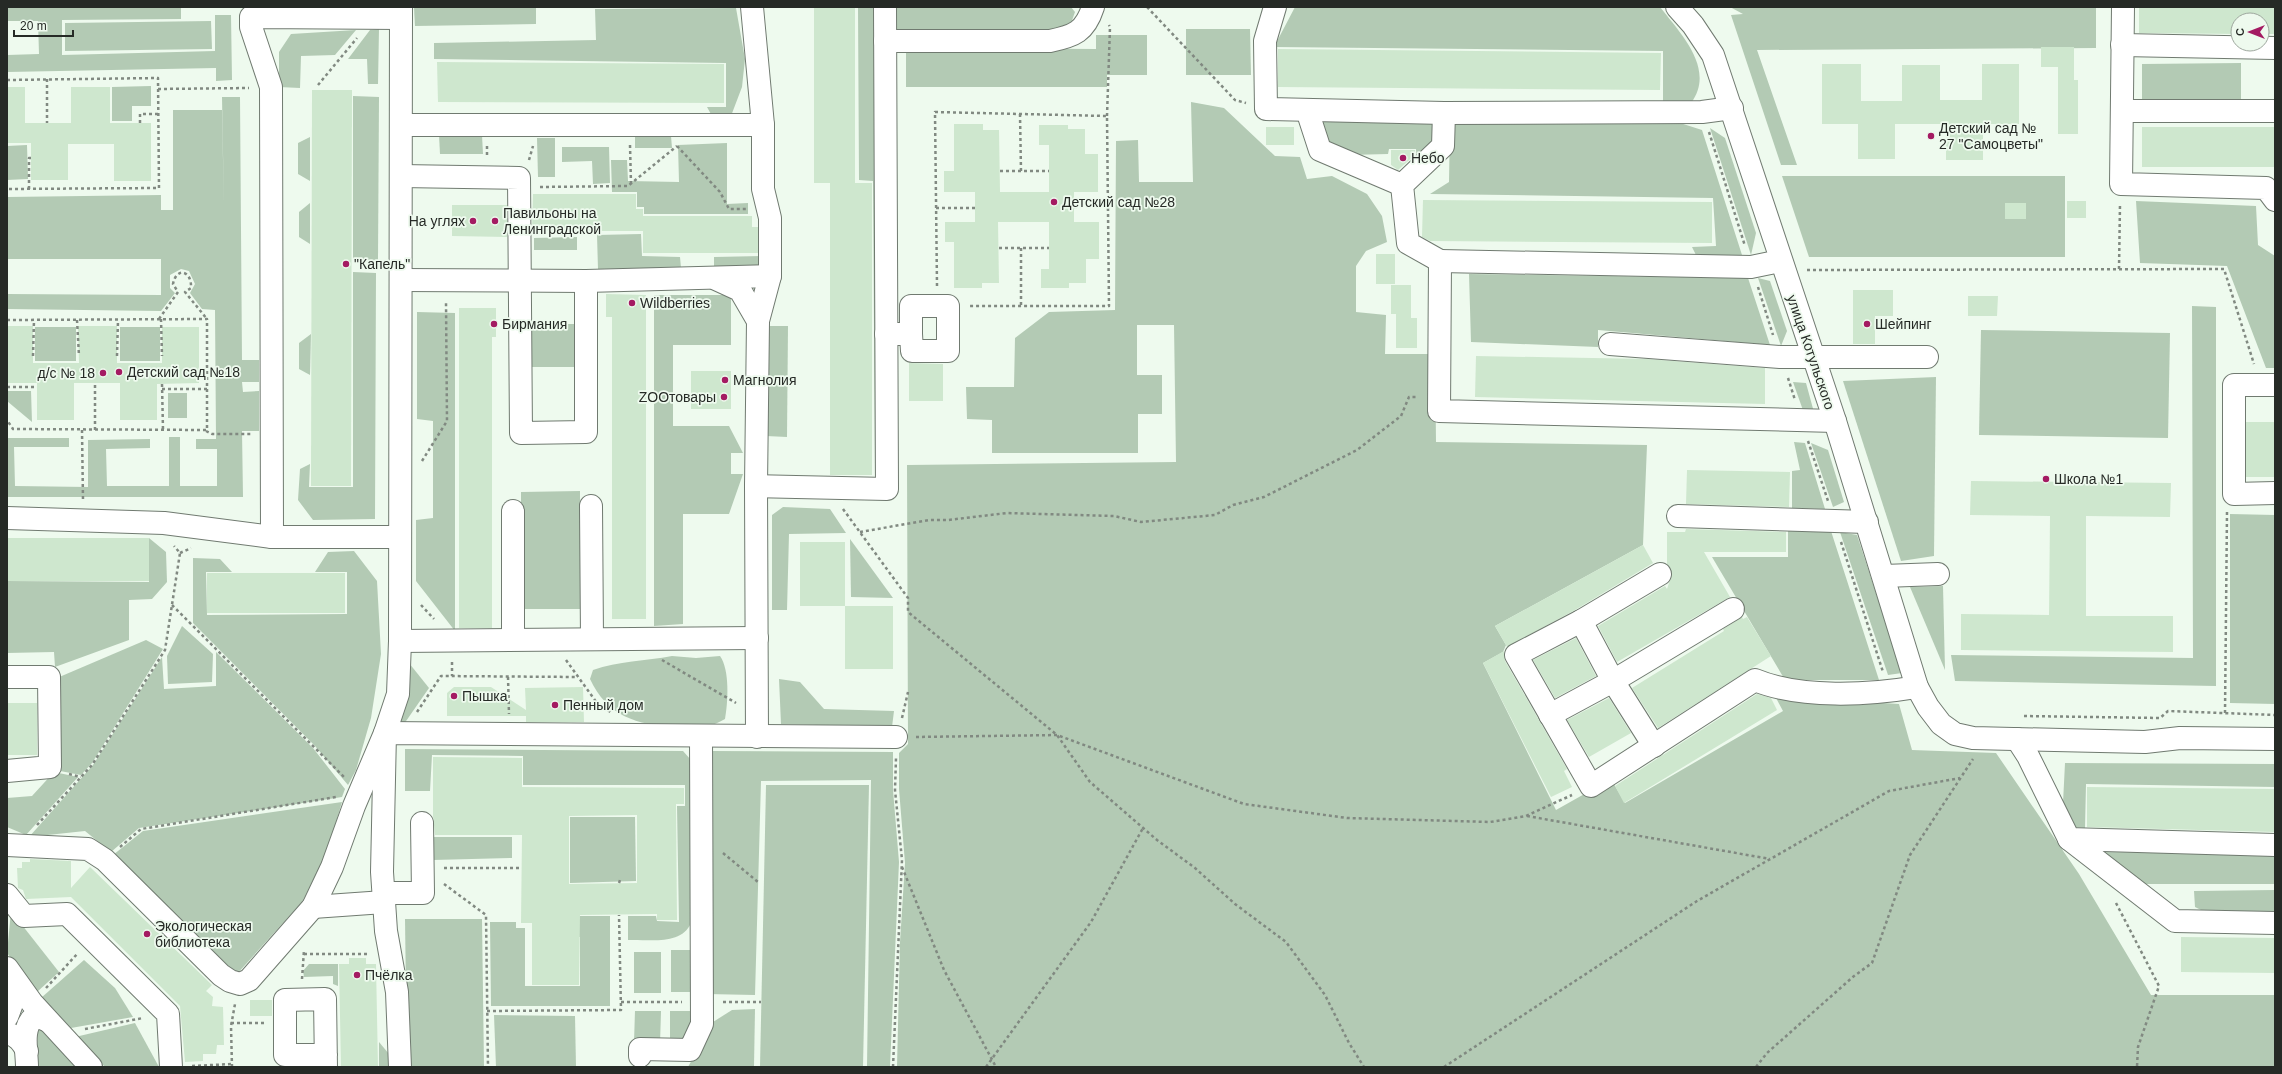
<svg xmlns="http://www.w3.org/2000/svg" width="2282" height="1074" font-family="Helvetica,sans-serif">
  <rect width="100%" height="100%" fill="#eefaee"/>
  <g fill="#b3cab4">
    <path d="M7,7H181V19L62,20V55L215,51V15H231L232,80L216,81V68L7,72V55L39,54L38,21H7Z"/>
    <path d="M536,7V24L415,26L414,8Z"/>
    <path d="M858,7H876L882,475H875L873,181L859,180Z"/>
    <path d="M891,7H1071L1075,12L1069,29L1051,34L891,33Z"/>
    <path d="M1295,7H1660C1681,34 1716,69 1691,103L1663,104V51L1274,47Z"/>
    <path d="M1730,7H2096V48L1757,50L1797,165H1781L1731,15L1743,14Z"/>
    <path d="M736,8L745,59L742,87L731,116H712L707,107H726V63L434,59V43L596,40L595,9Z"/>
    <path d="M211,21L212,49L65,51V23Z"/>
    <path d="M379,29L378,84H368L367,59H348L370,30Z"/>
    <path d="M1186,29H1250L1251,75H1186Z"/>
    <path d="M356,30L335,55L301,56L300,88L279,87V52L291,34Z"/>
    <path d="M1096,35H1147V75H1107V87H906V48L1096,49Z"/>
    <path d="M2241,63V102L2142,103V64Z"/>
    <path d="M151,86V106H132V121H112V87Z"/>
    <path d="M353,96L379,97L378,260H353Z"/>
    <path d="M222,97H240L242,360H259V382H242L243,392L259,391V431H242L243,497H7V438H69V447H14L15,486L88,487V440L150,439V448L106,449L107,486H169V437H180V486H217V449H196V439H216L215,310L202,309L190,293L195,284L189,271L181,269L170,275V288L175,293L161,311L7,309V294L161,295V259H7V197L161,195V210H173V110H222L224,210Z"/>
    <path d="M1191,102L1224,108L1275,156L1300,157L1307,179L1332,176L1367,194L1382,216L1387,242L1366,251L1356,266V312L1386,315L1385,354H1435L1436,442L1647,445L1643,545L1495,626L1506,645L1503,652L1483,663L1556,810L1611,779L1625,803L1783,711L1775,696L1899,704L1912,750L1996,753L2079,874L2151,995H2275V1067H897L900,942L905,863L899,789V753L908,744L907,465L1176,462L1174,325H1137V375H1162V414H1138V453H992V420L967,419L966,387H1014L1015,338L1049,312L1115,310L1116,141L1138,140L1139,182H1193Z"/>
    <path d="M1316,115L1437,117L1438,144L1417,162L1416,149H1389L1388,154L1349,155L1325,147Z"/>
    <path d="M1450,122L1680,123L1702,130L1742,255L1697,257L1692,247L1716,246L1713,198L1430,194L1449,182Z"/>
    <path d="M1710,128L1725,138L1756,233L1751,255Z"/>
    <path d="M439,135H482L483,154H440Z"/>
    <path d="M635,136H671L672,148H635Z"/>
    <path d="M310,137V181L298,174V143Z"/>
    <path d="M537,138H555V177H538Z"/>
    <path d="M727,143V204L748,203V214H644V207H637V192H612L611,160H627L628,181L679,182L678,145Z"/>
    <path d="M27,145L28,179L7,180V146Z"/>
    <path d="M562,147H609L610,183L593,184L592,161L562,162Z"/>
    <path d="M1782,176H2065V257H1809Z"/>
    <path d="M2136,201L2256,206L2258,245L2275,256V368H2266L2227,266L2140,263Z"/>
    <path d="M310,203V244L299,237V212Z"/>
    <path d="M641,234L642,256L680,257L681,268L598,269L597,235Z"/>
    <path d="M577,237V250H534V238Z"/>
    <path d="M762,256L763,271H714V257Z"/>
    <path d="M353,272L376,273L375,519L313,520L298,500L300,469L310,464L309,487H353Z"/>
    <path d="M1469,274L1748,278L1770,345L1598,330V347L1471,342Z"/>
    <path d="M1758,278L1770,281L1787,331L1781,346Z"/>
    <path d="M654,295H731V345H673V426H729L743,453H731V474H743L729,514H683V624L654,626Z"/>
    <path d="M2192,306L2216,307V686L1955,681L1951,655L2193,658Z"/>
    <path d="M417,312L455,313V631L416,581V520L433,518V421L417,419Z"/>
    <rect x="528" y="324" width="47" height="43"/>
    <path d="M766,326H788L787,437L766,436Z"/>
    <rect x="35" y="327" width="41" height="34"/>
    <rect x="120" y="327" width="40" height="34"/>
    <path d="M1981,330L2170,333L2168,438L1979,435Z"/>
    <path d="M311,334L310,375L299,369V343Z"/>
    <path d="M1936,377L1934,556L1901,561L1843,381Z"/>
    <path d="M1793,382L1806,383L1815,416H1805Z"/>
    <path d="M7,391H31L32,422L7,401Z"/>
    <rect x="168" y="393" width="19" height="25"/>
    <path d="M1794,442L1805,443L1825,509L1792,508V471L1800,470Z"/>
    <path d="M1811,443L1828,450L1844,502L1833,507Z"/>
    <path d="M580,491V609H521V492Z"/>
    <path d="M783,507L830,509L846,533L789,534L787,610H772V515Z"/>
    <path d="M2230,514L2275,515V704L2230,703Z"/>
    <path d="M1788,528L1831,531L1879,680H1785L1712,557H1788Z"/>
    <path d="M1840,532L1857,535L1902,673L1888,675Z"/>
    <path d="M149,538L166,552L167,582L152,599L129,600V640L55,667L54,652L7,653V581L149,582Z"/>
    <path d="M850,539L893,598L851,597Z"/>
    <path d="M354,551L377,581L381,654L371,718L356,770L348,785L315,746L193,623V558L220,559L232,572H206L207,615L347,614V572H315L328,552Z"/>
    <path d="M1943,586L1945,670L1910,587Z"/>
    <path d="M182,626L213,654L212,682L168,684L167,656Z"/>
    <path d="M146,640L163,649L92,763L81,775L55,770L57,678Z"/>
    <path d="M216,652L313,748L345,789L342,797L139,828L111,852L85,831L29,837L93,765L162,657L164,689L216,686Z"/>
    <path d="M672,656L696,658L720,656C730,670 728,703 725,719C703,731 699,728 675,727C637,725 607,716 590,679L593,670C618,661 646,661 672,656Z"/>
    <path d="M409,663L429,688L404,724H400Z"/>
    <path d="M779,679L800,682L824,709L894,711L892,727L781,724Z"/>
    <path d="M405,749L683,751L691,760V923C681,946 649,939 628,940V916H656L657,921L679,922L677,806H685V785H523V756L432,755L430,791H405Z"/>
    <path d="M710,751L893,752V790L899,862L890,1067H867L871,780L761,781L755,995L706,994Z"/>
    <path d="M2065,763L2275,764V787L2086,784L2085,828L2074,827L2063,803Z"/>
    <path d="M54,772L78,777L26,835L7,827V798L32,796Z"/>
    <path d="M766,785H869L863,1067H760Z"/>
    <path d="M342,802L327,853L302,902L236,975L113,855L143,831Z"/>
    <path d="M570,817H635L636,881L570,883Z"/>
    <path d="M433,837H512V858L433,860Z"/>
    <path d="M2093,852L2275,853V884H2142Z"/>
    <path d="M2275,890V917H2215L2195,907L2194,891Z"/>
    <path d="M11,911L59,972L37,992L7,953Z"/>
    <path d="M552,916H610V1006H491L490,922H516V928H525V986H580V937H552Z"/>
    <path d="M405,919H482L484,1067H407Z"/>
    <path d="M671,950H696L695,992H671Z"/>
    <rect x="634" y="952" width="27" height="41"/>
    <path d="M84,960L115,988L133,1017L71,1028L41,998Z"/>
    <path d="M309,964H338V986L333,984V976L304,977L303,971Z"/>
    <path d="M755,1009L754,1067H688L713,1022L732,1010Z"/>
    <path d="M635,1011H661L660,1043L634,1042Z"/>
    <path d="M670,1011H694V1039L670,1040Z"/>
    <path d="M494,1015L575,1016L576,1067H496Z"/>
    <path d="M135,1023L159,1067H105L75,1037Z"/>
    <path d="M37,1025L78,1067H38Z"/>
    <path d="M379,1042L389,1054V1067H379Z"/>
  </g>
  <g fill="#cee7ce" fill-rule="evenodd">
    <path d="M814,7H855V183H872V475H830V183H814Z"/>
    <path d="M2139,7H2275V34H2262V20H2238V34L2139,33Z"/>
    <path d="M2041,47H2074V80H2078V134H2058V67H2041Z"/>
    <path d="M1278,49L1661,53L1660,90L1278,87Z"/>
    <path d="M437,62L724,64V103L438,102Z"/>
    <path d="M1822,64H1861V101H1902V65H1940V100H1982V64H2019V124H1983V160H1946V124H1895V159H1858V124H1822Z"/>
    <path d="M7,87H25V123H71V87H110V123H151V181H114V144H68V180H31V143H7Z"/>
    <path d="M312,90H352L351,486H311Z"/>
    <path d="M954,124H983V130H999L1000,192H1049V145H1039V125H1068V129H1085V154H1098V192H1074V222H1099V259H1086V283H1069V288H1041V269H1049V222H998L999,283H982V288H954V242H945V222H975V192H944V171H954Z"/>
    <rect x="1266" y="127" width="28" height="18"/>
    <rect x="2142" y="127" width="133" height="40"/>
    <path d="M1391,150H1415V155L1398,170L1391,165Z"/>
    <path d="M533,194H636V209H643V216H752V227H758V253H643V231H532Z"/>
    <path d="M1423,200L1712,202V243L1430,241L1422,237Z"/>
    <rect x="2067" y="201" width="19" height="17"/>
    <rect x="2005" y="203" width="21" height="16"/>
    <path d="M452,205H507V237L452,236Z"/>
    <rect x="1376" y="254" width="19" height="30"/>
    <path d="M1391,285H1411V318H1417V348H1396V314H1391Z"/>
    <path d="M1853,290H1893V316H1875V344H1853Z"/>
    <path d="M606,294L646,295V619H612V317H606Z"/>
    <path d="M1968,296H1998L1997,316H1968Z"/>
    <path d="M459,308H496V337H492V628H459Z"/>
    <path d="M7,326H33V363H79L78,326H117V363H162V327H199V383L157,384V420H120V383H74V420H37V383H7Z"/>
    <path d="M1476,356L1647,359L1765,368V404L1475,397Z"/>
    <path d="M909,363L943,364V401H909Z"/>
    <rect x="691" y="371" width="40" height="38"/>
    <rect x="2246" y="422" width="29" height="55"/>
    <path d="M1687,470L1790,472L1789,507L1686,504Z"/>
    <path d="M1971,481L2171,483L2170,517L2086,516V616H2173V652L1961,650V614L2049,615L2050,516L1970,515Z"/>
    <path d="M1686,529L1786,532V552H1704L1730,597L1617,662L1598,626L1665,586L1667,589L1672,574L1667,564V532H1685Z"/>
    <rect x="7" y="538" width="142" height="43"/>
    <rect x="800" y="542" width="45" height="64"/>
    <path d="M1643,545L1653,563L1575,610L1507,647L1495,626Z"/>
    <rect x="207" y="573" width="138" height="40"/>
    <rect x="845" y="606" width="48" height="63"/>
    <path d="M1742,617L1743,619L1747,617L1771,656L1658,728L1632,688L1724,631L1723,629Z"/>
    <path d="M1576,638L1596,676L1555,698L1533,660Z"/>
    <path d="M1504,651L1505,661L1567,769L1564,771L1572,787L1551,797L1483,663Z"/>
    <path d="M454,687H491L526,710L525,688L583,687L584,722H526V716H447V693Z"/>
    <path d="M1757,694L1771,698L1777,710L1624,803L1615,786Z"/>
    <path d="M1609,698L1631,733L1589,757L1567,720Z"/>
    <rect x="7" y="703" width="30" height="52"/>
    <path d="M433,757L522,758V787L684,788V804H676L677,920H657V914L580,915L579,985H532V923H521L522,835H435L433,816ZM637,815V883L569,884V816Z"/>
    <path d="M2087,787L2275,789V832L2087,827Z"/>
    <path d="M30,859L71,861V888L90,867L212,985L206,991L213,997L212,1006L223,1007L224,1045H217L216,1054H203V1061L185,1062L180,1006L71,897L26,899L23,890L18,888L17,868H22V862H30Z"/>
    <path d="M2181,937L2275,938V973L2181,972Z"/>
    <path d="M349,958H366V964H376L378,1067H341L339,964H349Z"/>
    <rect x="250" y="1000" width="22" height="16"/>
  </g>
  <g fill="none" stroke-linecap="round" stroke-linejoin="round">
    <defs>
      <g id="minor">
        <path d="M752,7L763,125V189L770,218V276L758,321L756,486L757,737"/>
        <path d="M1275,7L1265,41L1266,109L1444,113L1702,112L1732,108"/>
        <path d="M1677,7L1693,25L1713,55L1835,421L1917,687L1928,707L1941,724L1955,734L1973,738L2145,742L2180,738L2275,739"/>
        <path d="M2123,7L2121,184L2266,188L2275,200"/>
        <path d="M885,41H1050C1074,36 1085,32 1093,7"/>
        <path d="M2122,45L2275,48"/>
        <path d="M1307,110L1320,150L1402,185"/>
        <path d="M2122,111H2275"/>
        <path d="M401,125H763"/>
        <path d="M401,176L519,178L521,433L586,432V281"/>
        <path d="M1440,261L1408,243L1402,185L1443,146L1444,113"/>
        <path d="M1780,261L1751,267L1440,261L1439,411L1835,421"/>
        <path d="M716,279L740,290L758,321"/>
        <path d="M401,280L586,281L770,276"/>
        <path d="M886,334H911V306H948V351H912L911,334"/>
        <path d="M1610,344L1780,357H1927"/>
        <path d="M2275,385H2234V494L2275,493"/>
        <path d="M756,486L887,489L885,7"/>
        <path d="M591,506L592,639"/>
        <path d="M513,511V639"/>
        <path d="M1678,516L1867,522"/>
        <path d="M7,518L164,523L272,537H399"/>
        <path d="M272,537L271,87L251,27V17L401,18"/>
        <path d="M1660,574L1581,621L1516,655L1591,786L1755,680C1801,699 1869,695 1917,687"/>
        <path d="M1884,576L1938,574"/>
        <path d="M1581,621L1613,681L1654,746"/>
        <path d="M400,641L757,638"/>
        <path d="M7,677H49L50,767L7,771"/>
        <path d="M1550,715L1613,681L1733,609"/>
        <path d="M2017,739L2028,756L2069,839L2275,845"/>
        <path d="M2069,839L2175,921L2275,923"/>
        <path d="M7,845L88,849L105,860L221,975L230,981L240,984L249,980L313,907L332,867L354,806L385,733L398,694L400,641L401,7"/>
        <path d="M384,893H423L422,823"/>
        <path d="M7,895L24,916L67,914L168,1014L171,1067"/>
        <path d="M313,907L384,902"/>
        <path d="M7,968L32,1003L91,1067"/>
        <path d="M7,1017L14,998L9,974"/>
        <path d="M7,1033C18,1036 22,1042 27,1051"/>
        <path d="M326,1055H285V1000L325,999L326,1067"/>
        <path d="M640,1056V1049L690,1050L702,1024L701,737"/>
        <path d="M27,1067C27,1051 21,1028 34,1017L41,1018L48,1021"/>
        <path d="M400,1067L397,992L386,931L382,872L385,733L896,737"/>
      </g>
    </defs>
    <use href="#minor" stroke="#707a70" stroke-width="24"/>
    <g stroke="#818981" stroke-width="2.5" stroke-dasharray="3 3" stroke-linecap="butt">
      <path d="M1147,7L1235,100L1246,103"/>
      <path d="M47,79V123"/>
      <path d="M7,80L158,78L159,188L7,189"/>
      <path d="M318,85L357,38"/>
      <path d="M158,89L249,88"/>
      <path d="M1020,114L1021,171"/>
      <path d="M1107,116L1110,27L1109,25"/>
      <path d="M140,123V114H159"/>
      <path d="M1709,132L1745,246"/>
      <path d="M630,145L631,184"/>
      <path d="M487,146V157"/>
      <path d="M677,146L720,192L729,209H747"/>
      <path d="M529,160L533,146"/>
      <path d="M1000,171H1049"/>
      <path d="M540,187L628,186L677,146"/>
      <path d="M29,189V158H31"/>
      <path d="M1074,207L1109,206"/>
      <path d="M936,208H975"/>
      <path d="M999,248H1049"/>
      <path d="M1021,248V306"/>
      <path d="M2119,269L2120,204"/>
      <path d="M1807,270L2224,269L2254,364"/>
      <path d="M937,286L935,112L1107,116L1109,306H968"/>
      <path d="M1758,287L1773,335"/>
      <path d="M159,319L178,292L173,284C176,267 192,270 191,288L185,292L207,319"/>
      <path d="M161,319L162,356"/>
      <path d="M7,320L207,319V430L13,429L7,420"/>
      <path d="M77,320L79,356"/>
      <path d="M33,356L34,320"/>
      <path d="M117,356L118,320"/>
      <path d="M1788,378L1795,400"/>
      <path d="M162,384L163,430"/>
      <path d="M7,387H37"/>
      <path d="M162,389H207"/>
      <path d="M82,430L83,500"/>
      <path d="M95,430V383"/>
      <path d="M206,431L212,434H252"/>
      <path d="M1808,441L1828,501"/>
      <path d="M422,461L447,421L446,301"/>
      <path d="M843,509L908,598V612L1057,735L1090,782L1157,840L1195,868L1235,904L1286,942L1325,995L1349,1043L1364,1067"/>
      <path d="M860,532L929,520H948L1007,513L1114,516L1141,522L1215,515L1233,505L1264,497L1357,450L1401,416L1409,397H1418"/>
      <path d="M1841,542L1883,672"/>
      <path d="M180,553L191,548"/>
      <path d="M172,605L344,777"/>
      <path d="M421,605L434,619"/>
      <path d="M566,660L597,703L612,713"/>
      <path d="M662,660L736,703"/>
      <path d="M452,662V676"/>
      <path d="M508,677L509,714"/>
      <path d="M417,712L441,676L577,677"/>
      <path d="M2225,713L2227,512"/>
      <path d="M2024,716L2160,718L2168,711L2275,715"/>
      <path d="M902,718L908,692"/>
      <path d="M916,737L1057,735L1244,804L1347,818L1490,822L1526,816L1572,795"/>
      <path d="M69,774L81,777"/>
      <path d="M1527,816L1770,859"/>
      <path d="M37,825L92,765L165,650L180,553L174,546"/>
      <path d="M120,847L141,829L336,797"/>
      <path d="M723,853L758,882"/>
      <path d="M902,867L944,970L996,1067"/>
      <path d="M444,868H522"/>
      <path d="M619,883L620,880"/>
      <path d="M444,884L486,915L488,1067"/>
      <path d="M2116,903L2159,986L2138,1047L2137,1067"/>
      <path d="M304,954H369"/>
      <path d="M302,979L304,950"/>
      <path d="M46,988L78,953"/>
      <path d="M621,1002H682"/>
      <path d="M723,1002H761"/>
      <path d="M487,1011L621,1010L619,915"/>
      <path d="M231,1023H265"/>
      <path d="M85,1029L143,1018"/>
      <path d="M192,1066L232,1064"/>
      <path d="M232,1067L231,1026L235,1004"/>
      <path d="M893,1067L902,860L895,790L896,758"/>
      <path d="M986,1067L1091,922L1143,828"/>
      <path d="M1444,1067L1697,901L1889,791L1960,778"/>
      <path d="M1756,1067L1767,1053L1854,976L1872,963L1910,855L1973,759"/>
    </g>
    <use href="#minor" stroke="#fff" stroke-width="22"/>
  </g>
  <g fill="#a41a62" stroke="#eefaee" stroke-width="1.5">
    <circle cx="1931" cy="136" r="4"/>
    <circle cx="1403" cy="158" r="4"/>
    <circle cx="1054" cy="202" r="4"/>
    <circle cx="473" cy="221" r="4"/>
    <circle cx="495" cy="221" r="4"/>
    <circle cx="346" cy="264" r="4"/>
    <circle cx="632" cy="303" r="4"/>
    <circle cx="494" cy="324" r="4"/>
    <circle cx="1867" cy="324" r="4"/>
    <circle cx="119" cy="372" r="4"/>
    <circle cx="103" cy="373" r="4"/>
    <circle cx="725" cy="380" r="4"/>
    <circle cx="724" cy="397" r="4"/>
    <circle cx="2046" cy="479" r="4"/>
    <circle cx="454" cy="696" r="4"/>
    <circle cx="555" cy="705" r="4"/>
    <circle cx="147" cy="934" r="4"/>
    <circle cx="357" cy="975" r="4"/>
  </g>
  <g text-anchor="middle" stroke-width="3.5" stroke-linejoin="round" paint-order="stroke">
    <g font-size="14" fill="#262a26" stroke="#eefaee" text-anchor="start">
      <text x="1939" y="133">Детский сад №<tspan x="1939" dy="16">27 "Самоцветы"</tspan></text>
      <text x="1411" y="163">Небо</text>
      <text x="1062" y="207">Детский сад №28</text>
      <text x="503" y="218">Павильоны на<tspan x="503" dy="16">Ленинградской</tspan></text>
      <text x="465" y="226" text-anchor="end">На углях</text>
      <text x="354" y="269">"Капель"</text>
      <text x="640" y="308">Wildberries</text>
      <text x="502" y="329">Бирмания</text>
      <text x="1875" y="329">Шейпинг</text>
      <text x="127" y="377">Детский сад №18</text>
      <text x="95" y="378" text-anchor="end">д/с № 18</text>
      <text x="733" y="385">Магнолия</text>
      <text x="716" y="402" text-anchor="end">ZOOтовары</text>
      <text x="2054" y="484">Школа №1</text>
      <text x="462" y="701">Пышка</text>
      <text x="563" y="710">Пенный дом</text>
      <text x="155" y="931">Экологическая<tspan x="155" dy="16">библиотека</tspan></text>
      <text x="365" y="980">Пчёлка</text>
    </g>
    <g font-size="14" fill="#262a26" stroke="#eefaee">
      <text transform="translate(1811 352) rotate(71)" y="5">улица Котульского</text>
    </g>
  </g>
  <rect width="2282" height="1074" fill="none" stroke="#262a26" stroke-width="16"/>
  <g transform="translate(2250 32) rotate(270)"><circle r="19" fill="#eefaee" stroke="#9ea79e"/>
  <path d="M0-3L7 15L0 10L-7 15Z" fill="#a41a62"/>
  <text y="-6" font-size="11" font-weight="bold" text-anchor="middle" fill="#262a26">С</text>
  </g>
  <path d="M14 30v6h59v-6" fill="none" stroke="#262a26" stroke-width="2"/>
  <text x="20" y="30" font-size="12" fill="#262a26" stroke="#eefaee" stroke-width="3" paint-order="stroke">20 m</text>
</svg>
